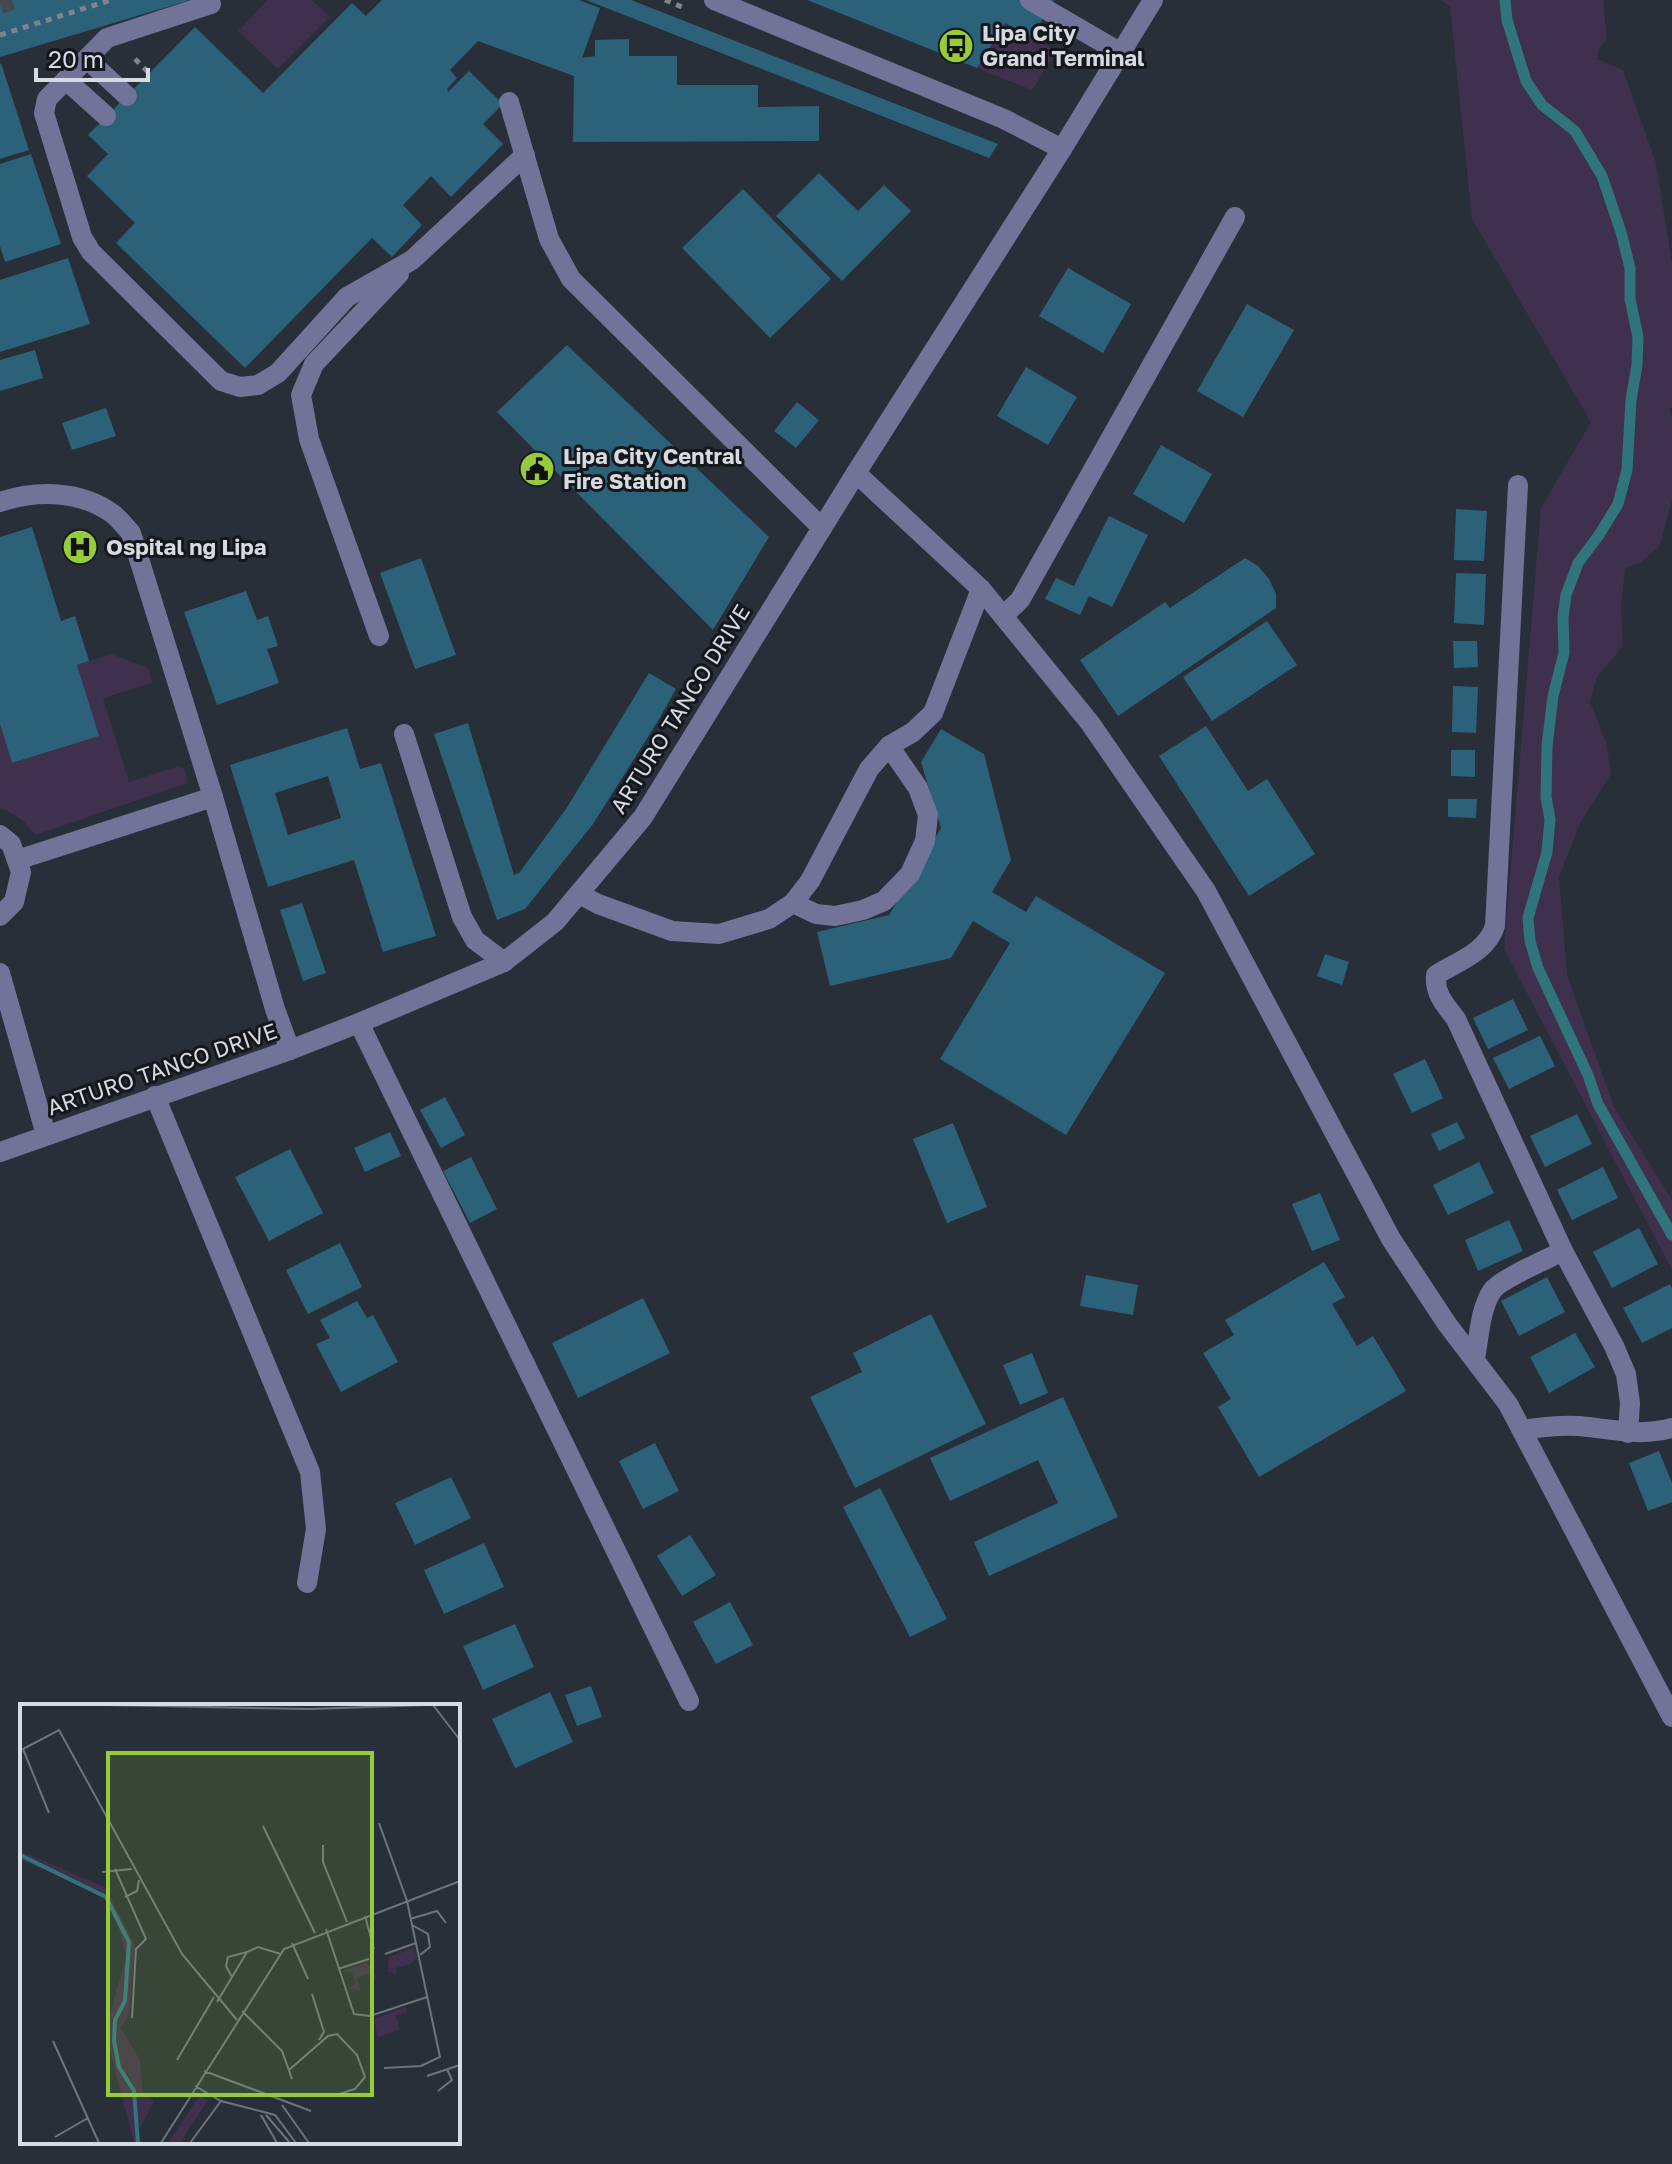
<svg xmlns="http://www.w3.org/2000/svg" width="1672" height="2164" font-family="'Golos Text',sans-serif">
  <rect width="100%" height="100%" fill="#282f38"/>
  <g fill="#3f314d">
    <path d="M268,0H312L330,17L278,69L238,31Z"/>
    <path d="M1441,0H1603L1607,39L1599,48L1597,59L1623,70L1656,163L1672,263V407L1669,409L1672,419V500L1660,546L1641,562L1625,568L1621,605L1623,646L1597,677L1590,702L1606,742L1611,774L1580,823L1559,877L1567,975L1614,1107L1672,1200V1270L1504,949L1541,508L1591,422L1472,219L1450,7Z"/>
    <path d="M1005,23L1057,51L1032,90L977,68Z"/>
    <path d="M111,654L148,668L152,683L103,698L129,782L179,766L185,770L188,783L35,835C25,820 16,815 0,808V724L12,763L98,736L77,665Z"/>
  </g>
  <g fill="none" stroke-linecap="round" stroke-linejoin="round">
    <path stroke="#31757c" stroke-width="11" d="M1505,0L1507,20L1526,81L1542,105L1575,131L1602,176L1621,232L1630,268V299L1638,337L1637,365L1631,400L1627,470L1618,504L1599,535L1578,563L1566,595L1563,617L1564,653L1553,696L1547,746L1546,797L1550,820L1547,852L1528,918L1530,941L1538,968L1588,1075L1598,1104L1672,1235"/>
  </g>
  <g fill="#2c617a" fill-rule="evenodd">
    <path d="M0,0H187V1L0,57Z"/>
    <path d="M382,0H579L600,8L582,58L595,56V40L629,39V56H677V85H758V107L819,106V141L573,142L574,76L478,41L450,70L457,78L447,89L448,92L469,71L503,104L483,124L503,144L451,197L431,176L403,205L422,225L392,257L372,238L245,368L116,243L135,223L87,176L108,154L88,135L195,27L263,93L352,3L366,16Z"/>
    <path d="M586,0H631L998,144L989,158Z"/>
    <path d="M807,0H1054L1032,37L1005,23L977,68Z"/>
    <path d="M1,63L29,150L0,159V64Z"/>
    <path d="M31,154L61,244L5,262L0,246V164Z"/>
    <path d="M819,173L858,211L884,185L911,211L842,281L776,216Z"/>
    <path d="M743,189L831,279L770,338L682,248Z"/>
    <path d="M68,258L90,324L0,352V280Z"/>
    <path d="M1068,268L1131,304L1103,353L1039,316Z"/>
    <path d="M1247,304L1294,330L1243,417L1197,391Z"/>
    <path d="M567,345L769,537L713,630L497,412Z"/>
    <path d="M35,350L43,378L0,391V360Z"/>
    <path d="M1026,367L1077,397L1048,445L997,416Z"/>
    <path d="M797,402L819,420L796,448L774,431Z"/>
    <path d="M106,408L116,436L72,450L62,423Z"/>
    <path d="M1161,445L1212,474L1184,523L1133,494Z"/>
    <path d="M1456,509L1487,511L1484,561L1454,560Z"/>
    <path d="M1109,516L1148,535L1112,607L1089,596L1080,615L1045,599L1056,578L1074,586Z"/>
    <path d="M32,527L61,621L75,616L89,661L77,665L99,736L12,763L0,724V537Z"/>
    <path d="M421,558L456,655L415,669L380,573Z"/>
    <path d="M1245,558L1258,566L1269,579L1276,594V608L1118,716L1080,660L1165,602L1170,608Z"/>
    <path d="M1456,573L1486,574L1484,625L1454,623Z"/>
    <path d="M246,591L257,620L268,616L278,646L267,649L279,683L217,705L184,612Z"/>
    <path d="M1267,621L1297,665L1212,721L1183,677Z"/>
    <path d="M1453,641H1477L1478,667L1454,668Z"/>
    <path d="M649,673L676,689L658,721L593,824L525,909L497,920L434,734L468,723L514,875L519,873L566,809Z"/>
    <path d="M1453,686L1478,687L1476,733L1452,732Z"/>
    <path d="M1206,726L1248,791L1267,779L1315,854L1249,896L1159,756Z"/>
    <path d="M347,728L360,769L381,763L436,936L383,952L354,860L268,887L230,765ZM328,776L341,818L288,835L275,793Z"/>
    <path d="M941,729L984,754L1011,860L992,892L1026,912L1036,896L1165,973L1066,1135L940,1059L1010,943L973,921L951,958L830,986L817,932L889,915L941,828L921,762Z"/>
    <path d="M1451,750H1475V777L1451,776Z"/>
    <path d="M1448,799H1477L1476,818L1448,817Z"/>
    <path d="M302,903L326,973L303,981L280,910Z"/>
    <path d="M1325,954L1349,962L1342,985L1317,976Z"/>
    <path d="M1513,999L1528,1030L1488,1049L1473,1018Z"/>
    <path d="M1540,1036L1555,1066L1509,1089L1493,1058Z"/>
    <path d="M1425,1059L1443,1098L1412,1113L1393,1074Z"/>
    <path d="M445,1097L465,1135L441,1148L420,1110Z"/>
    <path d="M1577,1114L1592,1144L1545,1167L1530,1136Z"/>
    <path d="M1457,1122L1465,1138L1439,1151L1431,1134Z"/>
    <path d="M953,1123L987,1207L947,1223L913,1139Z"/>
    <path d="M390,1132L401,1156L365,1172L354,1148Z"/>
    <path d="M290,1149L323,1213L269,1241L235,1177Z"/>
    <path d="M471,1157L497,1209L470,1223L443,1171Z"/>
    <path d="M1479,1162L1494,1193L1448,1215L1433,1185Z"/>
    <path d="M1603,1167L1618,1198L1572,1220L1557,1190Z"/>
    <path d="M1320,1193L1340,1240L1312,1251L1292,1204Z"/>
    <path d="M1509,1220L1523,1251L1478,1271L1465,1240Z"/>
    <path d="M1639,1228L1658,1264L1612,1288L1593,1252Z"/>
    <path d="M340,1243L362,1287L308,1314L286,1270Z"/>
    <path d="M1324,1262L1345,1297L1332,1304L1357,1346L1373,1336L1406,1391L1259,1477L1218,1407L1231,1399L1203,1353L1234,1335L1225,1320Z"/>
    <path d="M1086,1275L1138,1285L1133,1315L1080,1306Z"/>
    <path d="M1547,1277L1565,1312L1519,1336L1501,1301Z"/>
    <path d="M1670,1284L1672,1289V1328L1642,1343L1623,1308Z"/>
    <path d="M643,1298L670,1353L578,1398L552,1343Z"/>
    <path d="M357,1301L367,1318L373,1315L398,1362L341,1392L316,1344L330,1338L320,1320Z"/>
    <path d="M931,1314L986,1424L855,1488L810,1397L862,1372L853,1353Z"/>
    <path d="M1575,1333L1595,1367L1549,1393L1530,1357Z"/>
    <path d="M1032,1353L1048,1393L1020,1405L1003,1365Z"/>
    <path d="M1063,1397L1118,1517L989,1576L974,1542L1058,1503L1038,1460L950,1501L930,1458Z"/>
    <path d="M655,1443L679,1491L643,1509L619,1461Z"/>
    <path d="M1659,1451L1672,1483V1502L1648,1511L1629,1463Z"/>
    <path d="M451,1477L471,1518L415,1545L395,1503Z"/>
    <path d="M880,1488L947,1619L910,1637L843,1507Z"/>
    <path d="M690,1535L716,1575L682,1596L657,1556Z"/>
    <path d="M484,1543L504,1587L444,1614L424,1570Z"/>
    <path d="M730,1602L753,1645L716,1664L693,1622Z"/>
    <path d="M515,1624L534,1667L483,1690L463,1646Z"/>
    <path d="M591,1686L602,1717L577,1726L565,1695Z"/>
    <path d="M550,1692L573,1742L515,1768L492,1719Z"/>
  </g>
  <g fill="none" stroke-linecap="round" stroke-linejoin="round">
    <path stroke="#424951" stroke-width="20" stroke-dasharray="20 10" stroke-linecap="butt" d="M0,4L12,0"/>
    <g stroke="#80858d" stroke-width="5" stroke-dasharray="6 6" stroke-linecap="butt">
      <path d="M665,0L687,9"/>
      <path d="M0,35L111,0"/>
      <path d="M135,59L149,73"/>
    </g>
    <g stroke="#717399" stroke-width="20">
      <path d="M714,0L1004,119L1062,149"/>
      <path d="M1030,0L1121,53"/>
      <path d="M211,4L107,38L47,99L44,113L82,237L91,252L221,381L240,387L258,385L278,373L347,297L412,260L525,155"/>
      <path d="M87,59L127,96"/>
      <path d="M66,80L106,116"/>
      <path d="M509,102L549,239L571,279L822,528"/>
      <path d="M856,473L981,589L1090,723L1206,891L1391,1239L1447,1324L1508,1404L1672,1717"/>
      <path d="M1518,485L1495,926C1487,952 1457,962 1436,975C1434,993 1445,1005 1456,1019L1563,1251L1614,1346L1626,1374L1630,1403L1628,1433"/>
      <path d="M0,502C37,490 80,490 113,514C119,519 125,526 131,533L213,797L275,1009L290,1050"/>
      <path d="M1003,616L1020,600L1235,217"/>
      <path d="M379,636L309,439L301,395L314,364L399,274"/>
      <path d="M404,734L462,917L475,940L504,962"/>
      <path d="M0,835L11,844L21,872L14,902L0,916"/>
      <path d="M17,860L213,797"/>
      <path d="M579,894L598,904L672,931L719,934L769,919L793,903L810,881L869,769L889,746L913,732L933,713L981,589"/>
      <path d="M793,903L816,914L835,916L863,910L884,901L910,874L925,841L928,815L918,788L889,746"/>
      <path d="M0,973L46,1135"/>
      <path d="M359,1023L689,1701"/>
      <path d="M155,1096L310,1472L316,1529L307,1583"/>
      <path d="M0,1152L290,1050L359,1023L504,962L555,922L643,817L856,473L1062,149L1153,0"/>
      <path d="M1475,1359C1479,1338 1480,1309 1492,1291C1500,1279 1548,1259 1563,1251"/>
      <path d="M1522,1430C1541,1427 1560,1425 1579,1426C1611,1429 1640,1437 1672,1428"/>
    </g>
  </g>
  <defs>
    <symbol id="bus-disc" viewBox="-11 -11 22 22"><circle r="9.5" fill="#96cc3a" stroke="#14171b"/><path d="M-5-6H5V4H4V6H2V4H-2V6H-4V4H-5ZM-3.5-4V0h7V-4ZM-3.5 1.2v1.5H-2V1.2ZM2 1.2v1.5H3.5V1.2Z" fill="#111"/></symbol>
    <symbol id="civic-disc" viewBox="-11 -11 22 22"><circle r="9.5" fill="#96cc3a" stroke="#14171b"/><path d="M-.6-6.5H3V-4.5H.6V-3L4-1V1h2V6H-6V1h2V-1L-.6-3ZM-1.2 2.5V6h2.4V2.5Z" fill="#111"/></symbol>
    <symbol id="hospital-disc" viewBox="-11 -11 22 22"><circle r="9.5" fill="#96cc3a" stroke="#14171b"/><path d="M-5-5h3v3.5h4V-5h3V5h-3V1.5h-4V5h-3Z" fill="#111"/></symbol>
  </defs>
  <g fill-rule="evenodd">
    <use href="#bus-disc" x="936" y="26" width="40" height="40"/>
    <use href="#civic-disc" x="517" y="449" width="40" height="40"/>
    <use href="#hospital-disc" x="60" y="527" width="40" height="40"/>
  </g>
  <g text-anchor="middle" stroke-width="6" stroke-linejoin="round" paint-order="stroke">
    <g font-size="22" font-weight="bold" fill="#d7dbe1" stroke="#14171b" text-anchor="start">
      <text x="982" y="41">Lipa City<tspan x="982" dy="25">Grand Terminal</tspan></text>
      <text x="563" y="464">Lipa City Central<tspan x="563" dy="25">Fire Station</tspan></text>
      <text x="106" y="555">Ospital ng Lipa</text>
    </g>
    <g font-size="22" fill="#d7dbe1" stroke="#14171b">
      <text transform="translate(680 709) rotate(-58)" y="8">ARTURO TANCO DRIVE</text>
      <text transform="translate(162 1069) rotate(-19)" y="8">ARTURO TANCO DRIVE</text>
    </g>
  </g>
  <g transform="translate(20 1704)">
    <rect width="440" height="440" fill="#282f38"/>
    <path d="M0,147L85,183L115,241L109,311L101,324L120,356L123,389L134,397L117,430L121,439H114L85,328L106,252L97,216L85,196L69,185L0,156ZM394,244L397,253L391,260L376,264L377,270L368,268L369,253ZM346,259L354,265L356,276L350,270L337,274L340,286L328,285L335,280L332,268L322,267ZM386,303L387,309L376,311L380,326L358,333L354,315ZM180,391L188,396L160,439H148Z" fill="#3f314d"/>
    <path fill="none" stroke="#31757c" stroke-width="4" d="M0,151L86,193L109,238L105,297L95,316L94,337L99,363L114,387L118,439"/>
    <path fill="none" stroke="#6e747c" stroke-width="2" d="M87,1L290,5L408,1M413,1L440,36M29,109L3,45L39,26L162,250L217,316M359,119L387,197L420,353L401,362L364,364M243,122L295,229M303,141V158L327,218M95,165L126,235L116,245L112,314M82,168L112,165M105,193L117,187L119,176M345,212L354,245M390,215L417,207L426,219M392,221L408,230L410,243L400,251M306,225L334,310L350,312L407,293M272,239L288,275M365,250L396,239M318,265L349,255M212,273L206,262L208,253L227,248M292,290L304,328L299,336M197,298L227,248L238,243L261,250M222,307L262,347L272,375M33,337L79,439M157,356L194,293M269,366L308,332L317,330L337,351L345,373L335,385L319,390M184,367L291,407M407,372L440,361M175,382L201,397L255,411L276,439M418,387L432,376L427,365M262,401L289,439M241,411L257,439M246,411L270,439M35,433L68,414M141,439L264,245L440,177M170,439L201,397"/>
    <path fill="#96cc3a" fill-opacity="0.15" stroke="#96cc3a" stroke-width="4" d="M88,49H352V391H88Z"/>
    <rect width="440" height="440" fill="none" stroke="#d7dbe1" stroke-width="4"/>
  </g>
  <path d="M36 68v12h112v-12" fill="none" stroke="#d7dbe1" stroke-width="4"/>
  <text x="48" y="68" font-size="24" fill="#d7dbe1" stroke="#14171b" stroke-width="6" paint-order="stroke">20 m</text>
</svg>
